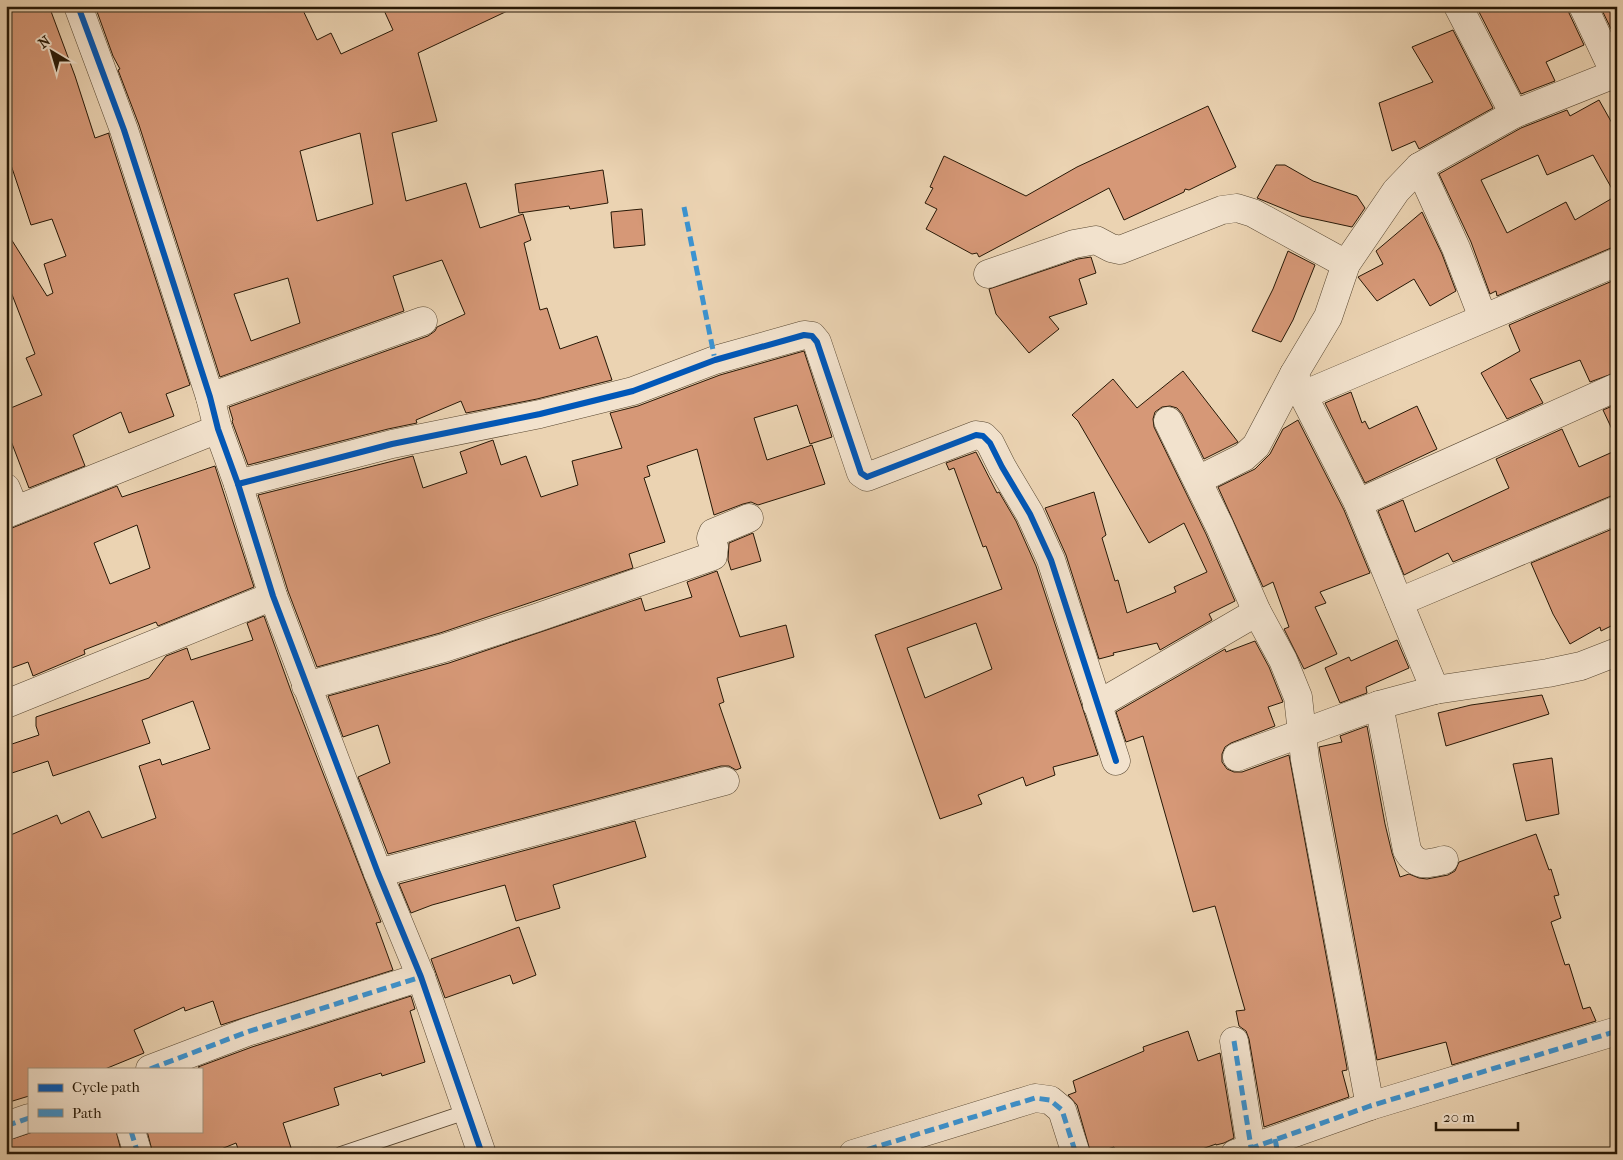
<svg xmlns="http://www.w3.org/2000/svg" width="1623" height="1160" font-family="'IM FELL French Canon',serif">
  <rect width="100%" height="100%" fill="#ebd3b2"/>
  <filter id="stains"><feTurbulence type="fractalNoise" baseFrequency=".004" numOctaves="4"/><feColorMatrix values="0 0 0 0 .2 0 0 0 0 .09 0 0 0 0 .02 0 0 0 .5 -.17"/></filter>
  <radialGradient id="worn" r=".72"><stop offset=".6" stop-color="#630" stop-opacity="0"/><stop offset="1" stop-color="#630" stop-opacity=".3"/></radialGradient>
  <g fill="#d69877" stroke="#271806" fill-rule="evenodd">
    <path d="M6,6H49L75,76L95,138L109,133V135L190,385L166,394L174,416L129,433L121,412L73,435L85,466L29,488L6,428V410L42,395L26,358L35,354L6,279V231L47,296L53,293L44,264L66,256L52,219L31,225L6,150Z"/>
    <path d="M95,6H301L317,40L331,33L341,54L393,30L382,6H518L418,53L437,121L392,133L406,201L466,183L480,228L523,214L531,240L524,243L540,310L547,308L560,349L597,336L612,380L537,399L466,413L461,401L416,420L417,423L388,429L248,465L233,424L232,421L233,420L229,407L428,336L435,331L437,327L465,314L442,260L393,276L404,311L220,377L139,125L118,70L120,69L113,56ZM360,133L373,204L317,221L300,151ZM288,278L300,323L251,341L234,294Z"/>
    <path d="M1476,6H1568L1569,13L1584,45L1546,62L1555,81L1521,94Z"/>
    <path d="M1600,6H1617V31L1613,33Z"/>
    <path d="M1453,30L1493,108L1419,149L1415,141L1392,151L1379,103L1433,82L1412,47Z"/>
    <path d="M1599,100L1617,132V247L1611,248L1497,296L1496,291L1490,294L1471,242L1439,174L1521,128L1567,110L1570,116ZM1538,155L1547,175L1593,155L1616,196L1575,220L1566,202L1507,233L1481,180Z"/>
    <path d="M1208,106L1236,167L1189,190L1185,189L1184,192L1124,220L1109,188L979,257L977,253L972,254L926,229L937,209L925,203L933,188L930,187L944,156L1026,196L1077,167Z"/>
    <path d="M1276,165H1285L1313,181L1357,196L1365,208L1352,227L1301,216L1257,198Z"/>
    <path d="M603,170L608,203L570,209L569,206L519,213L515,184Z"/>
    <path d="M642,209L645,245L614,248L611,212Z"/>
    <path d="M1422,212L1442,254L1456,291L1430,306L1414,279L1377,301L1358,277L1383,264L1376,251Z"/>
    <path d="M1288,251L1315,265L1293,320L1281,342L1252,331L1273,289Z"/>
    <path d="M1091,257L1096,273L1079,279L1087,304L1049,317L1059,329L1029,353L996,314L989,289L1078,259Z"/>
    <path d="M1617,279V372L1590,382L1580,360L1530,379L1543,403L1507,419L1481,373L1520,351L1509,325Z"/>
    <path d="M804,351L832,437L810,444L797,405L754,418L767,460L812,445L825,484L758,505L751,502L743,504L714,515L697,449L647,466L650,476L644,478L665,542L629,554L633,568L440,633L317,667L288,591L258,495L413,456L423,488L467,473L460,452L493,440L501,465L526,456L541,497L578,485L572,461L622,448L610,413L638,406L720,375Z"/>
    <path d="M1183,371L1238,442L1204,459L1182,414L1177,408L1170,406L1162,407L1155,412L1153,419L1154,427L1206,534L1235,601L1209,614L1212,620L1160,650L1157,643L1113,653L1114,655L1099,659L1066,555L1045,508L1094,492L1106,535L1102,538L1115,581L1118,580L1127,613L1176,592L1174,587L1207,572L1184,523L1149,543L1078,421L1072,415L1113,379L1137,408Z"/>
    <path d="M1351,392L1362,423L1365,421L1369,429L1417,406L1437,449L1365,483L1325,403Z"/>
    <path d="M1617,404V440L1603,410Z"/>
    <path d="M1298,420L1344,510L1370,573L1320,592L1326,603L1315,607L1337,654L1304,669L1284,629L1289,627L1273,582L1263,587L1218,487L1255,469L1270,454L1283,429Z"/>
    <path d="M1562,429L1579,467L1617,450V495L1611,496L1453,562L1448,553L1404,575L1378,511L1403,500L1415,532L1509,488L1496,459Z"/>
    <path d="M976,452L997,493L999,492L1016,521L1036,566L1098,755L1053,767L1055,775L1026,786L1023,777L978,795L982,804L940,819L875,635L1002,589L986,546L983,547L954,468L949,470L946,463ZM976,623L992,669L925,698L907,648Z"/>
    <path d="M215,466L254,587L158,626L156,622L84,650L85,654L33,676L28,662L6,670V529L12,528L117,486L122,497ZM137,525L150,568L110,584L94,543Z"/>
    <path d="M1617,527V623L1601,631L1600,627L1570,644L1553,614L1531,563Z"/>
    <path d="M753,533L761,561L731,570L728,560L729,543Z"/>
    <path d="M717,571L740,637L786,625L794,657L717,678L724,702L719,704L741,768L736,770L729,766H721L388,854L358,777L390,763L378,725L343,737L328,696L449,663L641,598L645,611L692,597L687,582Z"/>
    <path d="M264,616L291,691L381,922L376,923L393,970L221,1025L213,1001L185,1011L184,1007L134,1030L144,1053L105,1069H29V1096L6,1103V837L57,815L61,824L89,811L102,838L156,818L139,766L160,759L162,765L210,749L193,701L142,720L150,743L53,776L48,761L6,775V746L39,735L36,726V717L149,678L166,656L187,648L191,660L253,640L247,623Z"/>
    <path d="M1397,640L1409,668L1366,687L1367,693L1340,703L1325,668L1349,657L1351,661Z"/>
    <path d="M1255,641L1269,667L1283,702L1268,707L1275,726L1231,743L1225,747L1222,754V762L1227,769L1234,772H1242L1289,755L1347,1068V1070L1342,1071L1349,1097L1264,1127L1249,1039L1246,1031L1239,1026L1236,1011L1245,1010L1215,906L1193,912L1143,736L1126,742L1116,712L1225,649L1226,652Z"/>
    <path d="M1542,695L1549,714L1446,746L1438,713L1471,705Z"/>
    <path d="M1367,726L1385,824L1392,853L1400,877L1409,874L1419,878L1427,879L1448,875L1455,871L1459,862L1536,834L1549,870L1551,869L1559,895L1554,896L1561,918L1551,922L1565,965L1569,964L1583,1009L1590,1007L1596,1021L1452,1065L1446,1042L1377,1060L1319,747L1342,742L1340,736Z"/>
    <path d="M1552,758L1559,814L1526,821L1513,764Z"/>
    <path d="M635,821L646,857L553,885L560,908L516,921L505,885L432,905L411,913L399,884Z"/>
    <path d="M519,927L536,975L513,984L510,975L445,998L431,959Z"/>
    <path d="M411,996L415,1009L410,1011L425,1062L382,1076L381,1073L334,1088L339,1105L283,1123L293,1154H240L236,1143L209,1154H153L147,1131H201V1069L198,1067L252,1047Z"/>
    <path d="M1188,1031L1198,1061L1220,1053L1234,1138L1224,1143L1216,1145V1144L1188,1154H1116L1114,1147L1091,1154L1077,1105L1068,1095L1076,1092L1073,1081L1144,1051L1143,1047Z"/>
    <path d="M36,1131H116L122,1154H6V1141Z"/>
  </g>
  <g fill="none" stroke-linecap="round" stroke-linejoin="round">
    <defs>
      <path id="service" d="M341,1154L466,1112"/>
      <g id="minor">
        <path d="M1458,6L1514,114"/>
        <path d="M1583,6L1617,78"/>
        <path d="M1419,167L1456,248L1483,318"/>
        <path d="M988,274L1074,244L1096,240L1111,248L1120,250L1222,210L1237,208L1253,213L1346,264"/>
        <path d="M1294,374L1303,395L1358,503L1435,690"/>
        <path d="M1303,395L1617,262"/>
        <path d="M210,397L423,321"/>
        <path d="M1168,421L1220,527L1257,612L1283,660L1298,697L1305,760L1370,1106"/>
        <path d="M1198,480L1244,457L1256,446L1294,374L1328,317L1346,264L1396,191L1419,167L1514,114L1617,73"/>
        <path d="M238,484L392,444L540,414L633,391L715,360L804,335L812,336L817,342L861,473L867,477L976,435L983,436L990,443L1002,467L1030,514L1051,560L1116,761"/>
        <path d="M6,488L15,510"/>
        <path d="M1358,503L1617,387"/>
        <path d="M6,514L218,429"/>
        <path d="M1399,602L1617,510"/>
        <path d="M306,686L444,648L536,618L713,556L714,547L711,538L713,533L749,518"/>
        <path d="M6,704L273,596"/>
        <path d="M1097,705L1257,612"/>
        <path d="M1379,705L1407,850C1417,868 1427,864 1444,860"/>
        <path d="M1237,757L1379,705L1435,690L1548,673L1581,666L1617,652"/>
        <path d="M378,873L725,781"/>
        <path d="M1234,1041L1251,1147"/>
        <path d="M150,1069L247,1032L421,977"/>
        <path d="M6,1126L29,1118"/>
        <path d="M131,1131L138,1154"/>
        <path d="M853,1154L1035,1098L1050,1100L1062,1110L1076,1154"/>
        <path d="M1235,1154L1370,1106L1617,1031"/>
      </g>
      <path id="tertiary" d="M78,6L124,130L210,397L218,429L238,484L273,596L378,873L421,977L482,1154"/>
    </defs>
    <use href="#service" stroke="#584731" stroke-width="16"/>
    <use href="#minor" stroke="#584731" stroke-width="29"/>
    <use href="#tertiary" stroke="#584731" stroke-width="29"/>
    <use href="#service" stroke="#f2e2cd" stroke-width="14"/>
    <use href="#minor" stroke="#f2e2cd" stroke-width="28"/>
    <use href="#tertiary" stroke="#f2e2cd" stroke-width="28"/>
    <g stroke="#3b93d1" stroke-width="5" stroke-dasharray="10 5" stroke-linecap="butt">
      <path d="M684,207L715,360"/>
      <path d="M1234,1041L1251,1147"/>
      <path d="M150,1069L247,1032L421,977"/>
      <path d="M6,1126L29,1118"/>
      <path d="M131,1131L138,1154"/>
      <path d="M1275,1139L1278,1154"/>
      <path d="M853,1154L1035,1098L1050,1100L1062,1110L1076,1154"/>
      <path d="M1235,1154L1370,1106L1617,1031"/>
    </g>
    <defs>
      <g id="cycleway">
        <path d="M78,6L124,130L210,397L218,429L238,484L273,596L378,873L421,977L482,1154"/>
        <path d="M238,484L392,444L540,414L633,391L715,360L804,335L812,336L817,342L861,473L867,477L976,435L983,436L990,443L1002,467L1030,514L1051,560L1116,761"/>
      </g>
    </defs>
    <use href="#cycleway" stroke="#f2e2cd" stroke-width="9"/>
    <use href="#cycleway" stroke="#0057b8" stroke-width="6"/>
  </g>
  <rect width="1623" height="1160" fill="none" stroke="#ebd3b2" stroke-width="25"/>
  <rect x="8" y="8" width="1608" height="1145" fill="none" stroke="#271806" stroke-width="2.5"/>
  <rect x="12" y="12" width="1598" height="1135" fill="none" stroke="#271806"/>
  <rect x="28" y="1068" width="175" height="65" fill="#f2e2cd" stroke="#a1917d"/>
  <rect x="38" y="1084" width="25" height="8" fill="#0057b8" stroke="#a1917d"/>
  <text x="72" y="1092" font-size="15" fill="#271806">Cycle path</text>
  <rect x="38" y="1109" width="25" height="8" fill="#3b93d1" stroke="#a1917d"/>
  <text x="72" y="1118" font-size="15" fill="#271806">Path</text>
  <g transform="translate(52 52) rotate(322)" stroke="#f2e2cd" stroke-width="4" paint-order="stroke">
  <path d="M0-4L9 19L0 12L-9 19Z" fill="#271806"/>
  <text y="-8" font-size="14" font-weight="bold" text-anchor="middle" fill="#271806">N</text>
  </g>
  <path d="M1436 1122v8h82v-8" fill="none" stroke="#271806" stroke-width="2.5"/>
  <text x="1443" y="1122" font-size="15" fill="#271806" stroke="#f2e2cd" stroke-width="4" paint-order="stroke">20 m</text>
  <rect width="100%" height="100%" filter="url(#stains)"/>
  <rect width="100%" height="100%" fill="url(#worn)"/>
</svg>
